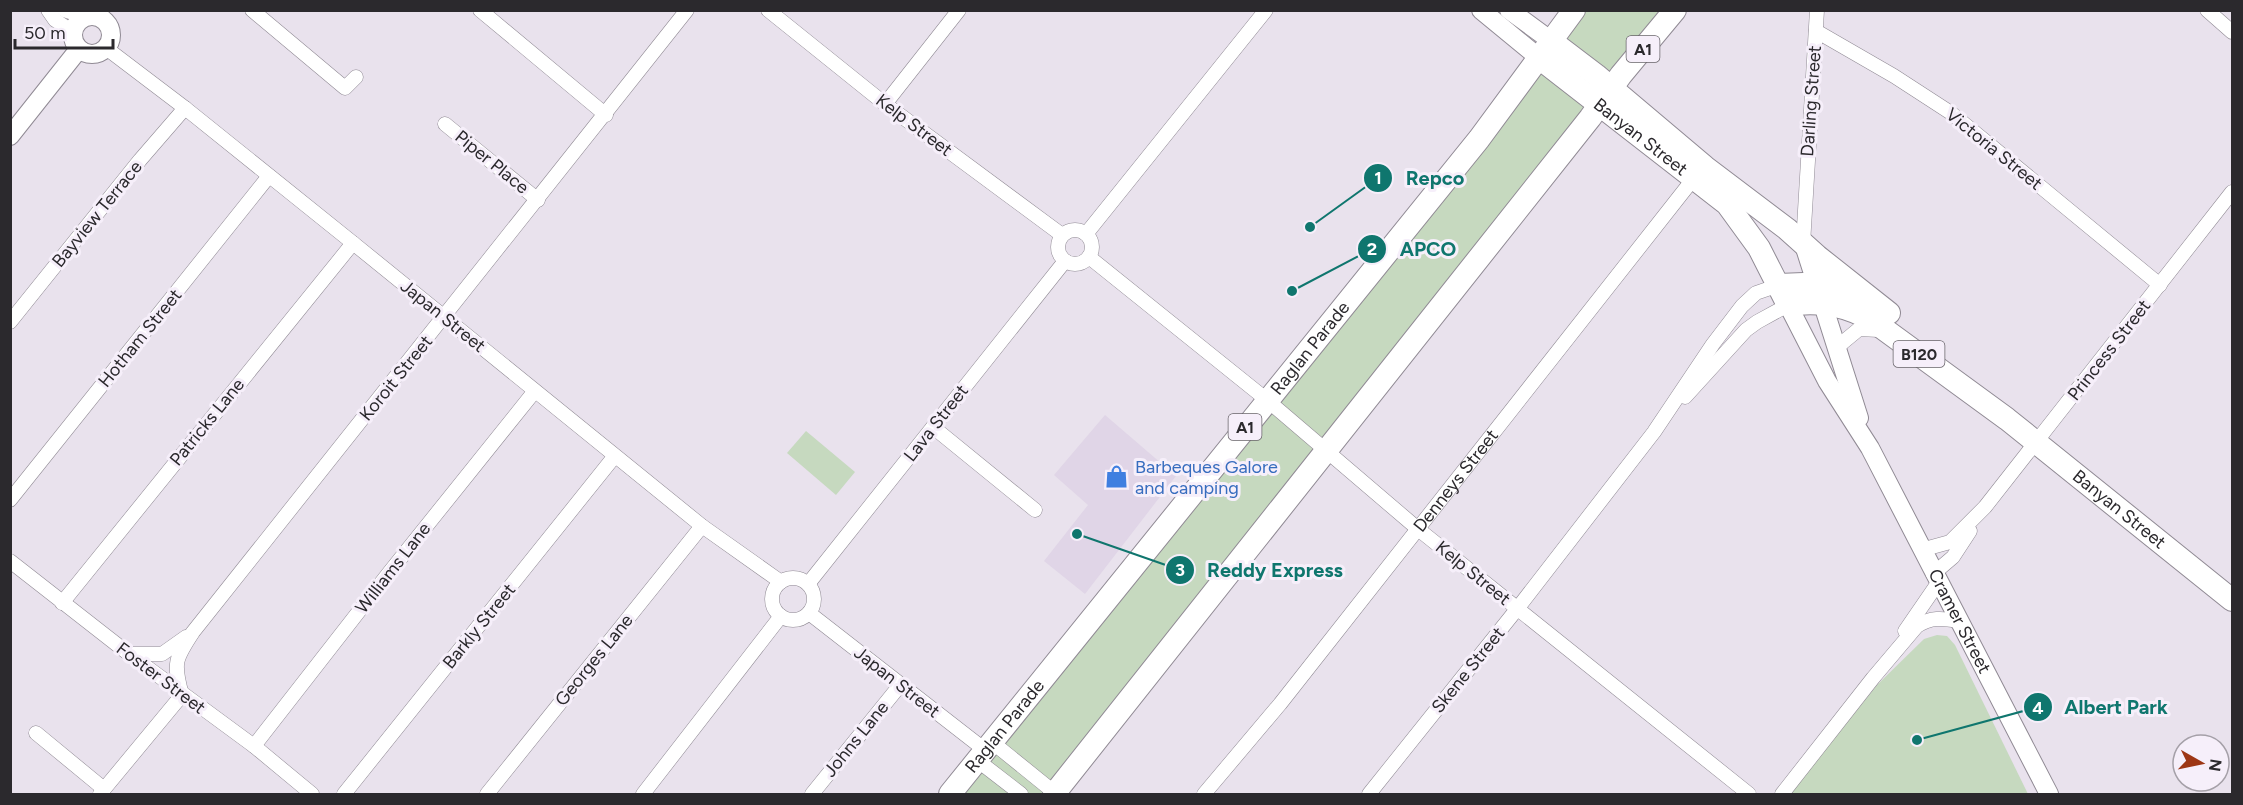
<svg xmlns="http://www.w3.org/2000/svg" width="2243" height="805" font-family="Figtree,sans-serif">
  <rect width="100%" height="100%" fill="#e9e2ed"/>
  <path fill="#e0d5e7" d="M1105,415L1176,476L1085,594L1044,561L1088,505L1054,475Z"/>
  <g fill="#c6d9bf">
    <path d="M1574,11H1675L1054,794H950Z"/>
    <path d="M806,431L855,472L836,495L787,453Z"/>
    <path d="M1937,635L1947,636L1955,645L2028,794H1790L1877,685L1924,639Z"/>
  </g>
  <g fill="none" stroke-linecap="round" stroke-linejoin="round">
    <defs>
      <g id="minor">
        <path d="M48,10L55,20L73,32"/>
        <path d="M64,10L86,17"/>
        <path d="M252,10L345,88L356,77"/>
        <path d="M480,10L606,115"/>
        <path d="M768,10L885,104L1062,235"/>
        <path d="M2207,10L2232,32"/>
        <path d="M1816,31L1894,76L1951,113L2160,285"/>
        <path d="M106,48L185,108L353,243L702,526L781,582"/>
        <path d="M885,104L959,10"/>
        <path d="M445,124L538,200"/>
        <circle cx="1075" cy="247" r="17"/>
        <path d="M1086,234L1266,10"/>
        <path d="M1803,244L1817,10"/>
        <path d="M1089,257L1267,400L1418,529L1749,794"/>
        <path d="M10,322L140,160L185,108"/>
        <path d="M1836,348L1859,329L1879,330"/>
        <path d="M1685,397L1746,330L1757,322L1788,305"/>
        <path d="M933,427L1035,510"/>
        <path d="M10,500L269,176"/>
        <path d="M1921,550L1950,542L1985,507L2232,192"/>
        <path d="M10,561L129,654L254,746L312,794"/>
        <path d="M1933,574L1953,557L1970,531"/>
        <circle cx="793" cy="599" r="21"/>
        <path d="M808,584L1065,261"/>
        <path d="M62,603L353,243"/>
        <path d="M809,613L985,750"/>
        <path d="M1905,631L1938,583"/>
        <path d="M129,654H162L186,637"/>
        <path d="M36,733L104,789"/>
        <path d="M992,742L1055,793"/>
        <path d="M254,746L388,574L534,392"/>
        <path d="M977,760L1021,794"/>
        <path d="M100,794L182,695C173,663 175,659 193,632L687,10"/>
        <path d="M344,794L614,457"/>
        <path d="M487,794L702,526"/>
        <path d="M643,794L781,616"/>
        <path d="M812,794L901,684"/>
        <path id="s1" d="M1204,794L1280,704L1694,178"/>
        <path d="M1369,794L1517,609L1654,432L1713,344L1742,306L1756,293L1779,285"/>
        <path d="M1782,794L1873,678L1917,626C1931,617 1942,618 1958,621"/>
      </g>
      <g id="tertiary">
        <path d="M1481,10L1538,57"/>
        <path d="M1509,10L1550,40"/>
        <circle cx="92" cy="35" r="19"/>
        <path d="M10,136L79,49"/>
        <path d="M1804,245L1859,418"/>
        <path id="s2" d="M1788,305L1827,381L1870,448L2049,794"/>
      </g>
      <g id="primary">
        <path d="M1550,40L1596,75L1705,167L1787,229L1817,256L1889,313"/>
        <path id="s3" d="M1538,57L1727,204L1759,248L1788,305C1820,300 1851,306 1877,324L2007,419L2232,600"/>
        <path d="M1779,285L1828,283L1854,292"/>
      </g>
      <g id="trunk">
        <path id="s4" d="M950,794L1479,139L1574,10"/>
        <path d="M1054,794L1590,118L1621,75L1675,10"/>
      </g>
    </defs>
    <use href="#minor" stroke="#908a94" stroke-width="15"/>
    <use href="#tertiary" stroke="#908a94" stroke-width="20"/>
    <use href="#primary" stroke="#908a94" stroke-width="24"/>
    <use href="#trunk" stroke="#908a94" stroke-width="24"/>
    <use href="#minor" stroke="#fff" stroke-width="14"/>
    <use href="#tertiary" stroke="#fff" stroke-width="18"/>
    <use href="#primary" stroke="#fff" stroke-width="22"/>
    <use href="#trunk" stroke="#fff" stroke-width="22"/>
  </g>
  <defs>
    <symbol id="shop-bare" viewBox="-9 -9 18 18"><path d="M-5-2.5h2.3a2.7 3.5 0 0 1 5.4 0H5L5.5 6h-11ZM-1.5-2.5h3a1.5 2.3 0 0 0-3 0Z" fill="#3f7fe0" stroke="#f6effa" stroke-width="2.5" paint-order="stroke"/></symbol>
  </defs>
  <g fill-rule="evenodd">
    <use href="#shop-bare" x="1100" y="460" width="33" height="33"/>
  </g>
  <g text-anchor="middle" stroke-width="6" stroke-linejoin="round" paint-order="stroke">
    <g fill="#f6effa" stroke="#68646a" stroke-width="1.5">
      <rect x="1626.5" y="36" width="33" height="26" rx="4.5"/>
      <rect x="1893.5" y="341" width="51" height="26" rx="4.5"/>
      <rect x="1228.5" y="414" width="33" height="26" rx="4.5"/>
    </g>
    <g font-size="16" font-weight="bold" fill="#2b292d">
      <text x="1643" y="55">A1</text>
      <text x="1919" y="360">B120</text>
      <text x="1245" y="433">A1</text>
    </g>
    <g font-size="18" fill="#2b292d" stroke="#f6effa">
      <text transform="translate(1811 101) rotate(-86)" y="6">Darling Street</text>
      <text transform="translate(914 125) rotate(37)" y="6">Kelp Street</text>
      <text dy="6" stroke="none"><textPath href="#s3" startOffset="130">Banyan Street</textPath></text>
      <text transform="translate(1994 149) rotate(39)" y="6">Victoria Street</text>
      <text transform="translate(492 162) rotate(39)" y="6">Piper Place</text>
      <text transform="translate(97 214) rotate(-51)" y="6">Bayview Terrace</text>
      <text transform="translate(443 316) rotate(39)" y="6">Japan Street</text>
      <text transform="translate(140 338) rotate(-51)" y="6">Hotham Street</text>
      <text dy="6" stroke="none"><textPath href="#s4" startOffset="573">Raglan Parade</textPath></text>
      <text transform="translate(2109 350) rotate(-52)" y="6">Princess Street</text>
      <text transform="translate(396 378) rotate(-51)" y="6">Koroit Street</text>
      <text transform="translate(207 422) rotate(-51)" y="6">Patricks Lane</text>
      <text transform="translate(936 423) rotate(-52)" y="6">Lava Street</text>
      <text dy="6" stroke="none"><textPath href="#s1" startOffset="402">Denneys Street</textPath></text>
      <text dy="6" stroke="none"><textPath href="#s3" startOffset="756">Banyan Street</textPath></text>
      <text transform="translate(393 568) rotate(-52)" y="6">Williams Lane</text>
      <text transform="translate(1473 573) rotate(39)" y="6">Kelp Street</text>
      <text dy="6" stroke="none"><textPath href="#s2" startOffset="360">Cramer Street</textPath></text>
      <text transform="translate(479 626) rotate(-51)" y="6">Barkly Street</text>
      <text transform="translate(594 660) rotate(-51)" y="6">Georges Lane</text>
      <text transform="translate(1468 670) rotate(-51)" y="6">Skene Street</text>
      <text transform="translate(161 678) rotate(37)" y="6">Foster Street</text>
      <text transform="translate(897 682) rotate(38)" y="6">Japan Street</text>
      <text dy="6" stroke="none"><textPath href="#s4" startOffset="87">Raglan Parade</textPath></text>
      <text transform="translate(856 739) rotate(-51)" y="6">Johns Lane</text>
    </g>
    <g font-size="18" fill="#366cbe" stroke="#f6effa" text-anchor="start">
      <text x="1135" y="473">Barbeques Galore<tspan x="1135" dy="21">and camping</tspan></text>
    </g>
  </g>
  <path fill="none" stroke="#0f766e" stroke-width="2" d="M1310 227L1378 178M1292 291L1372 249M1077 534L1180 570M1917 740L2038 707"/>
  <g fill="#0f766e" stroke="#f6effa" stroke-width="2">
    <circle cx="1310" cy="227" r="6"/>
    <circle cx="1292" cy="291" r="6"/>
    <circle cx="1077" cy="534" r="6"/>
    <circle cx="1917" cy="740" r="6"/>
    <circle cx="1378" cy="178" r="15"/>
    <circle cx="1372" cy="249" r="15"/>
    <circle cx="1180" cy="570" r="15"/>
    <circle cx="2038" cy="707" r="15"/>
  </g>
  <g font-size="18" text-anchor="middle" font-weight="bold" fill="#fff">
    <text x="1378" y="184">1</text>
    <text x="1372" y="255">2</text>
    <text x="1180" y="576">3</text>
    <text x="2038" y="714">4</text>
  </g>
  <g font-size="20" text-anchor="middle" font-weight="bold" fill="#0f766e" stroke="#f6effa" stroke-width="6" stroke-linejoin="round" paint-order="stroke">
    <text x="1435" y="185">Repco</text>
    <text x="1428" y="256">APCO</text>
    <text x="1275" y="577">Reddy Express</text>
    <text x="2116" y="714">Albert Park</text>
  </g>
  <rect width="2243" height="805" fill="none" stroke="#2b292d" stroke-width="24"/>
  <g transform="translate(2201 763) rotate(99)"><circle r="28" fill="#f6effa" stroke="#a5a0a8" stroke-width="1.5"/>
  <path d="M0-4.5L10 22L0 15L-10 22Z" fill="#9d3614"/>
  <text y="-9" font-size="16" font-weight="bold" text-anchor="middle" fill="#2b292d">N</text>
  </g>
  <path d="M15 39v9h98v-9" fill="none" stroke="#2b292d" stroke-width="3"/>
  <text x="24" y="39" font-size="18" fill="#2b292d" stroke="#f6effa" stroke-width="4.5" paint-order="stroke">50 m</text>
</svg>
